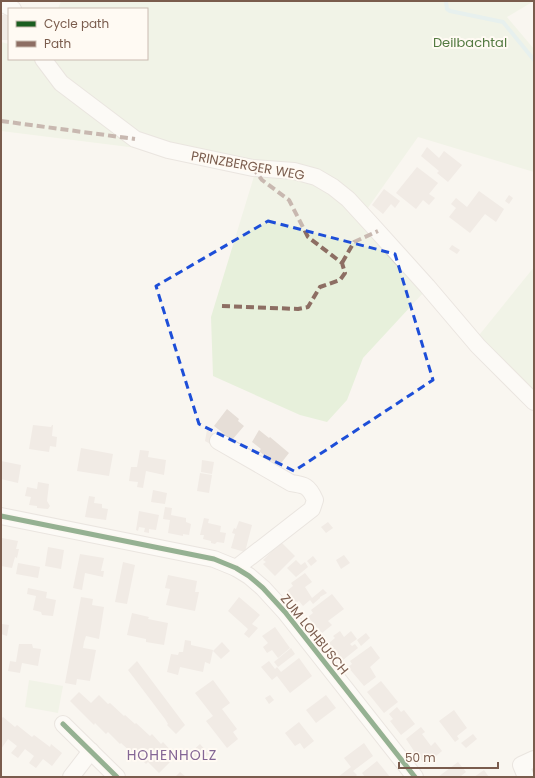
<svg xmlns="http://www.w3.org/2000/svg" width="535" height="778" font-family="Poppins,sans-serif">
  <rect width="100%" height="100%" fill="#f9f5f0"/>
  <g fill="#e7f0db">
    <path d="M61,1H534L507,17L534,49V172L418,137L365,212L335,184L140,137L62,76L53,59H147V9H58Z"/>
    <path d="M1,42L9,44V59H37L145,149L1,131Z"/>
    <path d="M255,173L293,177L331,191L424,292L363,358L347,400L327,422L300,415L213,376L211,317Z"/>
    <path d="M534,267V409L472,344Z"/>
    <path d="M29,680L63,686L58,713L25,707Z"/>
  </g>
  <g fill="none" stroke-linecap="round" stroke-linejoin="round">
    <path stroke="#d0e8ea" stroke-width="4" d="M446,1L447,9L450,11L503,22L534,60"/>
  </g>
  <g fill="#e6ded7">
    <path d="M1,15H9V40H2Z"/>
    <path d="M427,147L439,158L444,151L462,165L448,182L437,173L439,171L421,156Z"/>
    <path d="M417,167L438,183L429,194L435,198L429,205L423,200L416,209L396,193Z"/>
    <path d="M384,189L400,201L395,208L391,204L383,214L372,205Z"/>
    <path d="M479,191L504,209L496,222L485,214L470,233L449,217L456,208L451,204L456,198L467,207Z"/>
    <path d="M509,195L513,198L509,204L505,201Z"/>
    <path d="M452,245L460,250L457,254L449,249Z"/>
    <path d="M227,409L239,419L238,421L244,426L232,440L214,426Z"/>
    <path d="M33,425L51,427L52,425H53L52,436L57,437L56,447L50,446L49,452L29,449Z"/>
    <path d="M207,430L219,437L214,446L205,441Z"/>
    <path d="M259,430L269,438L270,437L289,453L278,467L259,451L261,449L252,442Z"/>
    <path d="M81,448L113,454L109,476L77,471Z"/>
    <path d="M140,450L149,451L148,457L166,460L164,475L146,471L143,488L137,487L138,482L129,481L131,467H137Z"/>
    <path d="M202,460L214,462L212,474L201,472Z"/>
    <path d="M1,461L21,465L18,483L1,479Z"/>
    <path d="M200,473L212,475L209,493L197,491Z"/>
    <path d="M38,482L49,484L47,501L50,506L48,509L37,508V506L29,505L31,497L25,496L27,487L37,489Z"/>
    <path d="M153,490L167,493L165,504L151,502Z"/>
    <path d="M89,496L95,497L94,503L102,504V508L108,509L106,520L85,517Z"/>
    <path d="M165,507L172,508L171,515L186,518V522L191,524L189,535L183,534V536L168,533L170,520L163,519Z"/>
    <path d="M139,511L159,515L156,530L149,529V533L144,532L145,528L139,527L138,531L136,530Z"/>
    <path d="M204,518L209,519L208,523L221,526L220,532L226,533L224,543L217,542L215,544L211,543V541L203,539L204,535H200Z"/>
    <path d="M239,521L252,525L245,552L231,548L235,534L232,533L234,528L236,529Z"/>
    <path d="M328,522L333,528L326,533L321,527Z"/>
    <path d="M2,538L18,541L16,549H19L17,558L15,557L12,568L1,566V544Z"/>
    <path d="M281,542L295,556L275,576L263,564L266,562L263,560Z"/>
    <path d="M48,547L64,550L61,569L45,566Z"/>
    <path d="M80,554L104,558L101,571H104L103,577L85,573L82,590L73,588Z"/>
    <path d="M344,555L350,563L341,569L336,560Z"/>
    <path d="M313,556L317,561L311,566L307,561Z"/>
    <path d="M296,560L301,565L305,562L308,567L296,577L287,568Z"/>
    <path d="M123,562L135,565L127,604L115,602Z"/>
    <path d="M18,563L40,567L38,578L16,574Z"/>
    <path d="M305,573L312,582L305,587L312,598L323,589L327,593L320,597V598L313,604L310,600L303,606L299,601L296,603L287,591L293,586L291,583Z"/>
    <path d="M168,575L197,581L195,592H199L195,611L166,605L170,589L165,588Z"/>
    <path d="M28,588L47,592L46,598L56,600L53,616L42,615L41,612L33,610L36,596L27,594Z"/>
    <path d="M332,594L344,609L328,621L332,625L322,633L308,617L313,613L311,610Z"/>
    <path d="M81,597L93,599L92,605L104,607L99,639L86,636L84,642L83,648L96,650L90,681L77,679L76,685L65,683Z"/>
    <path d="M239,597L260,615L252,624L258,628L249,638L244,634L248,629L228,611Z"/>
    <path d="M132,613L149,617L148,619L168,623L164,645L146,642V639L127,635Z"/>
    <path d="M2,624L9,625L7,636L1,634Z"/>
    <path d="M275,627L290,648L278,658L272,650L267,653L263,647L268,643L262,636Z"/>
    <path d="M340,631L344,637L351,631L357,639L350,644L352,646L355,644L358,648L343,660L329,643L335,638L333,636Z"/>
    <path d="M366,633L370,638L361,646L357,640Z"/>
    <path d="M185,640L191,641V645L213,650L210,664L205,662L203,672L180,667L178,675L167,672L171,654L178,655L179,652H183Z"/>
    <path d="M222,642L230,651L221,659L213,651Z"/>
    <path d="M19,644H32L33,648L41,649L38,666L22,663L20,673L8,671L10,661L16,662Z"/>
    <path d="M371,646L380,658L370,667L376,677L364,686L348,667L352,664L350,661Z"/>
    <path d="M291,648L295,654L278,667L274,662Z"/>
    <path d="M299,658L312,676L290,693L277,676L272,680L261,667L269,661L275,669L277,667L281,672Z"/>
    <path d="M137,661L185,725L176,734L167,725L168,724L165,719L128,670Z"/>
    <path d="M213,680L230,703L222,709L237,729L233,732L238,739L227,748L206,721L213,716L195,693Z"/>
    <path d="M381,681L398,702L384,713L367,692Z"/>
    <path d="M79,692L91,703L99,695L108,704L110,703L124,716L125,715L135,724L136,723L150,736L152,734L161,744L163,742L176,756L159,773L148,762L146,764L134,752L133,754L121,743L120,744L108,732L106,734L95,723L94,725L70,701Z"/>
    <path d="M270,695L274,700L269,704L265,698Z"/>
    <path d="M326,695L336,708L316,723L306,710Z"/>
    <path d="M397,707L401,712L404,710L415,724L401,735L390,721L393,719L389,714Z"/>
    <path d="M454,710L467,728L457,736L459,739L455,742L439,721Z"/>
    <path d="M3,717L15,727L17,725L32,737L34,735L50,747L51,744L62,753L52,766L43,759L36,768L29,763L34,756L25,749L18,758L11,753L17,746L8,739L1,749V719Z"/>
    <path d="M299,722L314,741L304,749L300,743L295,746L285,733Z"/>
    <path d="M421,727L425,732L422,734L431,746L435,742L442,751L425,765L417,754L414,756L412,753L414,751L406,739Z"/>
    <path d="M473,734L477,739L466,748L461,743Z"/>
    <path d="M364,743L373,756L353,771L357,775L355,777H338L351,767L344,758Z"/>
    <path d="M200,744L209,754L202,760L198,756L194,760L189,754Z"/>
    <path d="M377,761L382,767L390,777H365L362,773Z"/>
    <path d="M458,762L466,772L461,776V777H438Z"/>
    <path d="M484,770L489,777H474Z"/>
    <path d="M180,772L186,777H175Z"/>
  </g>
  <g fill="none" stroke-linecap="round" stroke-linejoin="round">
    <defs>
      <g id="minor">
        <path d="M1,3L13,9"/>
        <path d="M43,59L61,83L135,139L168,150L253,168L294,171L316,177L333,187L348,199L371,224L427,286L478,346L534,402"/>
        <path d="M218,441L291,483C305,485 309,486 315,500L312,509L236,568"/>
        <path d="M1,516L214,559L236,568L249,576L263,588L285,612L415,777"/>
        <path d="M63,724L117,777"/>
        <path d="M71,777L91,751"/>
        <path d="M526,777L521,765L534,759"/>
      </g>
    </defs>
    <use href="#minor" stroke="#d7d1cb" stroke-width="18"/>
    <use href="#minor" stroke="#fefefd" stroke-width="16"/>
    <g stroke="#8d6e63" stroke-width="4" stroke-dasharray="8 4" stroke-linecap="butt">
      <path d="M1,121L135,139"/>
      <path d="M342,263L354,242L378,231"/>
      <path d="M222,306L298,309L308,307L320,287L340,280L345,273L342,263L308,237L289,200L262,180L253,168"/>
    </g>
    <defs>
      <g id="cycleway">
        <path d="M1,516L214,559L236,568L249,576L263,588L285,612L415,777"/>
        <path d="M63,724L117,777"/>
      </g>
    </defs>
    <use href="#cycleway" stroke="#fffaf3" stroke-width="8"/>
    <use href="#cycleway" stroke="#1b5e20" stroke-width="5"/>
  </g>
  <path d="M0 0H535V778H0ZM268,221L395,254L433,380L294,471L199,424L156,286Z" fill="#f9f5f0" fill-opacity=".55" fill-rule="evenodd"/>
  <path fill="none" stroke="#1d4ed8" stroke-width="3" stroke-dasharray="8 5" stroke-linejoin="round" d="M268,221L395,254L433,380L294,471L199,424L156,286Z"/>
  <g text-anchor="middle" stroke-width="4" stroke-linejoin="round" paint-order="stroke">
    <g font-size="13" fill="#537a41" stroke="#fffaf3">
      <text x="470" y="47">Deilbachtal</text>
    </g>
    <g font-size="13" fill="#7a5c4d" stroke="#fffaf3">
      <text transform="translate(248 165) rotate(10)" y="5">PRINZBERGER WEG</text>
      <text transform="translate(315 634) rotate(51)" y="5">ZUM LOHBUSCH</text>
    </g>
    <g font-size="14" letter-spacing="1" fill="#846695" stroke="#fffaf3">
      <text x="172" y="760">HOHENHOLZ</text>
    </g>
  </g>
  <rect width="535" height="778" fill="none" stroke="#7a5c4d" stroke-width="4"/>
  <rect x="8" y="8" width="140" height="52" fill="#fffaf3" stroke="#cabbb1"/>
  <rect x="16" y="21" width="20" height="6" fill="#1b5e20" stroke="#cabbb1"/>
  <text x="44" y="28" font-size="12" fill="#7a5c4d">Cycle path</text>
  <rect x="16" y="41" width="20" height="6" fill="#8d6e63" stroke="#cabbb1"/>
  <text x="44" y="48" font-size="12" fill="#7a5c4d">Path</text>
  <path d="M399 762v6h99v-6" fill="none" stroke="#7a5c4d" stroke-width="2"/>
  <text x="405" y="762" font-size="12" fill="#7a5c4d" stroke="#fffaf3" stroke-width="3" paint-order="stroke">50 m</text>
</svg>
